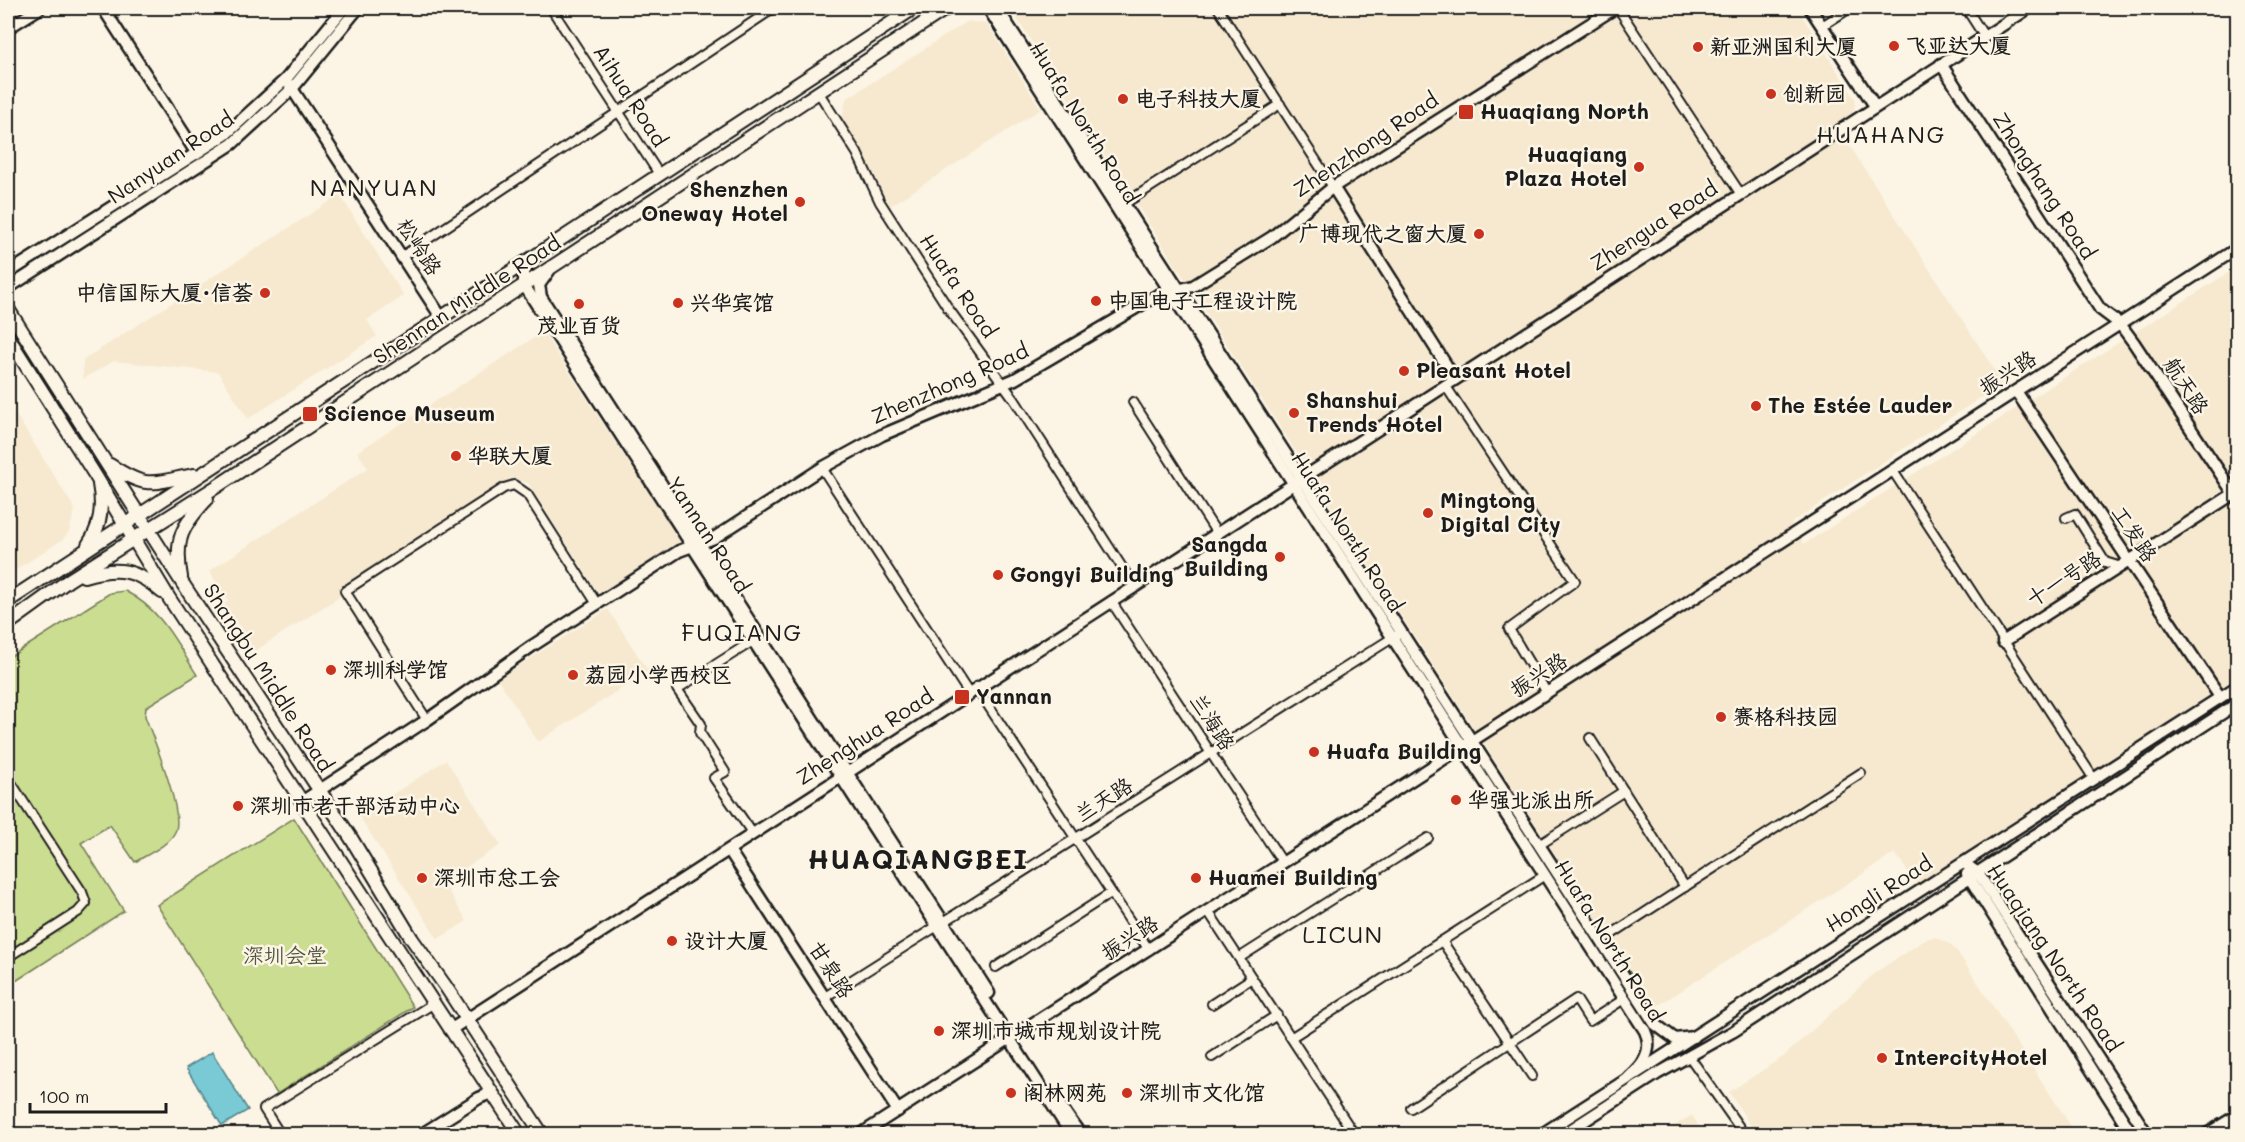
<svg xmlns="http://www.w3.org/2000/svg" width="2245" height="1142" font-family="Mali,'LXGW WenKai TC',sans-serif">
  <rect width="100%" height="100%" fill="#fcf5e5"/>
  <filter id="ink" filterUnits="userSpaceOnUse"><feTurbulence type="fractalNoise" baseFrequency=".0167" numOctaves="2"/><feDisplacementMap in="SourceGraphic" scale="12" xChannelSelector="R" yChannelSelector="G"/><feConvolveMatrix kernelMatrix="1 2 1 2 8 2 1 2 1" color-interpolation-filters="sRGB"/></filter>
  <g filter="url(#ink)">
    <g fill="#f6e9cf">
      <path d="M1010,8H1797L1856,100L1846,140L2003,383L1791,523L1804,544L2237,267V677L1917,885L1895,853L1654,1008Z"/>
      <path d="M968,21L987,24L1041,109L890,206L841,123L846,99Z"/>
      <path d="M340,195L404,296L367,320L377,336L248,419L218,372L114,361L83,379V360Z"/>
      <path d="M543,332L680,541L599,594L528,483L512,478L344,586L347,592L255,651L224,604L228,601L209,571L368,468L357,452Z"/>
      <path d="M8,402L75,509L69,532L62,540L14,571L8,562Z"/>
      <path d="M608,609L648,671L538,742L498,679Z"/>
      <path d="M446,760L501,845L443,882L467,921L438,939L359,816Z"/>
      <path d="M1935,937L1950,944L1959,954L2076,1134H1756L1729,1092L1783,1057L1876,972L1926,939Z"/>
      <path d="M1692,1115L1704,1134H1661Z"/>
    </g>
    <g fill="#cadd91" stroke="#737c56" stroke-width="1.5">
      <path d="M125,591C161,609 176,642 197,675L146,707L145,716C153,738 185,814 175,832C168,846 148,854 135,862L110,825L81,843L124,911L8,986V658L110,593Z"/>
      <path d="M294,818L413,1007L277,1094L157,905Z"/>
    </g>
    <path fill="#7acad5" stroke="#54848b" stroke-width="1.5" d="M212,1052L248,1110L222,1126L186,1068Z"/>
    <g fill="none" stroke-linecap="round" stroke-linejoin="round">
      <defs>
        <g id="street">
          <path d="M551,8L659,174"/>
          <path d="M1218,8L1333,187"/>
          <path d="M1618,8L1740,193"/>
          <path d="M1966,8L1984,36"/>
          <path d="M1822,26L1850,8"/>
          <path d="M819,93L857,153L880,202L948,308L1014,399L1134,586"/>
          <path d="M1124,204L1280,104"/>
          <path d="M401,257L774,8"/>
          <path d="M1445,385L1575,581L1509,629L1547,693"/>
          <path d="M1133,402L1216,532"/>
          <path d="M822,468L968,692"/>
          <path d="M1893,471L2094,779"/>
          <path d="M2066,518L2075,514L2105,562L2121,567"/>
          <path d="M1111,601L1283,863"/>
          <path d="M976,687L1149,950"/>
          <path d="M427,720L345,591L504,488L514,485L527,494L597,604"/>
          <path d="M1590,738L1685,887"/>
          <path d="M8,778L82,892L86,903L78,912L8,957"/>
          <path d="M753,834L714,778L725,772L700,733L701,724L677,689L756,639"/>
          <path d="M1539,845L1624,791"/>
          <path d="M1208,911L1354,1134"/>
          <path d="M1442,941L1532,1076"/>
          <path d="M1601,941L1861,773"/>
          <path d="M1239,958L1428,838"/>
          <path d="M996,967L1111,893"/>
          <path d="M825,997L1397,635"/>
          <path d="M1212,1004L1252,978"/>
          <path d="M1292,1037L1545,875"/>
          <path d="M1689,1056L1744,1134"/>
          <path d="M1212,1057L1277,1015"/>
          <path d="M1411,1108L1576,999L1590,1021L1624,999"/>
          <path d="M273,1134L278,1131L264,1109L434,1003"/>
        </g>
        <g id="secondary">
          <path d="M103,8L197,154"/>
          <path d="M988,8L1645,1031C1654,1050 1643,1065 1629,1077"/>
          <path d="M997,8L1655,1024L1675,1039L1694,1037"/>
          <path d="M1810,8L1875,106"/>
          <path d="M8,28L40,8"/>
          <path d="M1941,64L2100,309L2120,324L2134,343L2238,500"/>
          <path d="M289,84L441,317"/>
          <path d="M1333,187L1455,379"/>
          <path d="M530,260L524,272V285L1071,1134"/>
          <path d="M549,271L539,285L541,297L989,993"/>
          <path d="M8,273L225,135L286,79L344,8"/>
          <path d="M8,288L232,144L292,89L358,8"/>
          <path d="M2016,391L2220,697"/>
          <path d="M2003,642L2238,491"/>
          <path d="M303,801L427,720L532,646L679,551L714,538L822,468L882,435L1015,379L1158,295L1193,286L1272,237L1333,187L1615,8"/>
          <path d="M729,850L898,1111"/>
          <path d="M1964,863L1978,873L2147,1134"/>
          <path d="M1967,874L2132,1134"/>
          <path d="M450,1030L2029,8"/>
          <path d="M1060,1105L1080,1134"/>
          <path d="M422,1134L479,1098L491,1093"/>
          <path d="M861,1134L2238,248"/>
          <path d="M1542,1134L2238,686"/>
          <path d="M1564,1134L1657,1074L1734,1031L2238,703"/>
          <path d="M2207,1134L2238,1115"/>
        </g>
        <g id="primary">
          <path d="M8,309L183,584L351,838L412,939L446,987L542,1134"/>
          <path d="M8,337L95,475L169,598L519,1134"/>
          <path d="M110,465C149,491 153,482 195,475"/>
          <path d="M88,545C101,527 103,505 99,484"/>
          <path d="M84,576C118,566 136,569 162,592"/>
          <path d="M181,577C174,539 182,526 207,499"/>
          <path d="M8,601L914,8"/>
          <path d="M8,624L69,580L219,485L947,8"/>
        </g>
      </defs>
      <use href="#street" stroke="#1c1c1c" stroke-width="12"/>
      <use href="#secondary" stroke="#1c1c1c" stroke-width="15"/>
      <use href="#primary" stroke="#1c1c1c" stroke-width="16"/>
      <use href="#street" stroke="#fcf5e5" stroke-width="8"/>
      <use href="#secondary" stroke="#fcf5e5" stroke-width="10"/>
      <use href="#primary" stroke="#fcf5e5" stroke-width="12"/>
    </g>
  </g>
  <g fill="#c8321e" stroke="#fcf5e5" stroke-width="2">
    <circle cx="1894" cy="46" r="6"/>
    <circle cx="1698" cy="47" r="6"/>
    <circle cx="1771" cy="94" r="6"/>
    <circle cx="1123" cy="99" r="6"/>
    <rect x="1458" y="104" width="16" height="16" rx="3"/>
    <circle cx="1639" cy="167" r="6"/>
    <circle cx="800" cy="202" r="6"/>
    <circle cx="1479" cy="234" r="6"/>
    <circle cx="265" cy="293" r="6"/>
    <circle cx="1096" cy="301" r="6"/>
    <circle cx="678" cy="303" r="6"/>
    <circle cx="579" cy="304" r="6"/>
    <circle cx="1404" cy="371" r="6"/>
    <circle cx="1756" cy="406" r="6"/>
    <circle cx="1294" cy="413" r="6"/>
    <rect x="302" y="406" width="16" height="16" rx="3"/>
    <circle cx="456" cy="456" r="6"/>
    <circle cx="1428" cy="513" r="6"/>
    <circle cx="1280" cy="557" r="6"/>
    <circle cx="998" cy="575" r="6"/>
    <circle cx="331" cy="670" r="6"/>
    <circle cx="573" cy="675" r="6"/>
    <rect x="954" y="689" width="16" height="16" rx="3"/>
    <circle cx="1721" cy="717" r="6"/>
    <circle cx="1314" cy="752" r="6"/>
    <circle cx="1456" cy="800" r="6"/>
    <circle cx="238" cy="806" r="6"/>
    <circle cx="422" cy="878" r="6"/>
    <circle cx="1196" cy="878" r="6"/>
    <circle cx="672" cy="941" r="6"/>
    <circle cx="939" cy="1031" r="6"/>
    <circle cx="1882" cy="1058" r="6"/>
    <circle cx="1011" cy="1093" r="6"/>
    <circle cx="1127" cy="1093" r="6"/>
  </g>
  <g text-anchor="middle" stroke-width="5" stroke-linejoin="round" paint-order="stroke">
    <g font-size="21" font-weight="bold" fill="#1c1c1c" stroke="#fcf5e5" text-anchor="start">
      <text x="1906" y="53">飞亚达大厦</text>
      <text x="1710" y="54">新亚洲国利大厦</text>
      <text x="1783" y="101">创新园</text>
      <text x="1135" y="106">电子科技大厦</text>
      <text x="1480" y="119">Huaqiang North</text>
      <text x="1627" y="162" text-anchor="end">Huaqiang<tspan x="1627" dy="24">Plaza Hotel</tspan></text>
      <text x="788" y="197" text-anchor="end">Shenzhen<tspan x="788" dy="24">Oneway Hotel</tspan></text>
      <text x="1467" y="241" text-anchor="end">广博现代之窗大厦</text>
      <text x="253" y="300" text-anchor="end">中信国际大厦·信荟</text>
      <text x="1108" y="308">中国电子工程设计院</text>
      <text x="690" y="310">兴华宾馆</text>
      <text x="579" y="333" text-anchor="middle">茂业百货</text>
      <text x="1416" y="378">Pleasant Hotel</text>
      <text x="1306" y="408">Shanshui<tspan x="1306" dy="24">Trends Hotel</tspan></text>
      <text x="1768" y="413">The Estée Lauder</text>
      <text x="324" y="421">Science Museum</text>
      <text x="468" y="463">华联大厦</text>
      <text x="1440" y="508">Mingtong<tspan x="1440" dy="24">Digital City</tspan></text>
      <text x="1268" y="552" text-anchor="end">Sangda<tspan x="1268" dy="24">Building</tspan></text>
      <text x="1010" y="582">Gongyi Building</text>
      <text x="343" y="677">深圳科学馆</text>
      <text x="585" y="682">荔园小学西校区</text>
      <text x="976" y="704">Yannan</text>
      <text x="1733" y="724">赛格科技园</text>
      <text x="1326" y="759">Huafa Building</text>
      <text x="1468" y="807">华强北派出所</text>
      <text x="250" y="813">深圳市老干部活动中心</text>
      <text x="434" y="885">深圳市总工会</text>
      <text x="1208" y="885">Huamei Building</text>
      <text x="684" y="948">设计大厦</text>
      <text x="951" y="1038">深圳市城市规划设计院</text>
      <text x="1894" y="1065">IntercityHotel</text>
      <text x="1023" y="1100">阁林网苑</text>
      <text x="1139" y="1100">深圳市文化馆</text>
    </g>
    <g font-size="21" fill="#1c1c1c" stroke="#fcf5e5">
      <text transform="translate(630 96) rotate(57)" y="7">Aihua Road</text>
      <text transform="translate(1084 123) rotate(58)" y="7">Huafa North Road</text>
      <text transform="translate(1366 145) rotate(-34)" y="7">Zhenzhong Road</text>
      <text transform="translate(171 158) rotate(-34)" y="7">Nanyuan Road</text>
      <text transform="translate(2044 186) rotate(57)" y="7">Zhonghang Road</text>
      <text transform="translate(1654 226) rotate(-33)" y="7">Zhengua Road</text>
      <text transform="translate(419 247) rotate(57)" y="7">松岭路</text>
      <text transform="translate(958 286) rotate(56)" y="7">Huafa Road</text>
      <text transform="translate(467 300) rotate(-33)" y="7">Shennan Middle Road</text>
      <text transform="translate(2008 373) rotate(-33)" y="7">振兴路</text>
      <text transform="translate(950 384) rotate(-24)" y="7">Zhenzhong Road</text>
      <text transform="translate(2186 386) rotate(57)" y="7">航天路</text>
      <text transform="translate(1347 532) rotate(57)" y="7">Huafa North Road</text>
      <text transform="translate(2134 534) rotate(56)" y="7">工发路</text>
      <text transform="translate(708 535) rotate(57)" y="7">Yannan Road</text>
      <text transform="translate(2064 579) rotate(-33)" y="7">十一号路</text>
      <text transform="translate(1539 675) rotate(-33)" y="7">振兴路</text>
      <text transform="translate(268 678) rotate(57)" y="7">Shangbu Middle Road</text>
      <text transform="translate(1212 722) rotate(57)" y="7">兰海路</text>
      <text transform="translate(865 737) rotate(-33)" y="7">Zhenghua Road</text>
      <text transform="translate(1104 800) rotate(-32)" y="7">兰天路</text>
      <text transform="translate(1879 894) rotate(-33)" y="7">Hongli Road</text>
      <text transform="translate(1130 938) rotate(-33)" y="7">振兴路</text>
      <text transform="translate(1609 941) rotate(58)" y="7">Huafa North Road</text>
      <text transform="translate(2054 958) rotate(56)" y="7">Huaqiang North Road</text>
      <text transform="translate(831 970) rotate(57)" y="7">甘泉路</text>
    </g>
    <g font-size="21" fill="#50563f" stroke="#fcf5e5">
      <text x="285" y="963">深圳会堂</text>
    </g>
    <g font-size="24" letter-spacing="1.5" fill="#1c1c1c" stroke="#fcf5e5">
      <text x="1881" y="143">HUAHANG</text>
      <text x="374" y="196">NANYUAN</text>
      <text x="742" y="641">FUQIANG</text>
      <text x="1343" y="943">LICUN</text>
    </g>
    <g font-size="27" font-weight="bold" letter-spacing="1.5" fill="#1c1c1c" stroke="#fcf5e5">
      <text x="918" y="869">HUAQIANGBEI</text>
    </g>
  </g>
  <rect width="2245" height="1142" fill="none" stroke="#fcf5e5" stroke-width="30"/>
  <rect x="15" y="15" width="2215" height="1112" fill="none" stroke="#1c1c1c" stroke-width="2" filter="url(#ink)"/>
  <path d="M30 1103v9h136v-9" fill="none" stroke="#1c1c1c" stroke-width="3"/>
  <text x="39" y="1103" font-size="18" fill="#1c1c1c" stroke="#fcf5e5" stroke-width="4.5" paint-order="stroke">100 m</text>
</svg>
